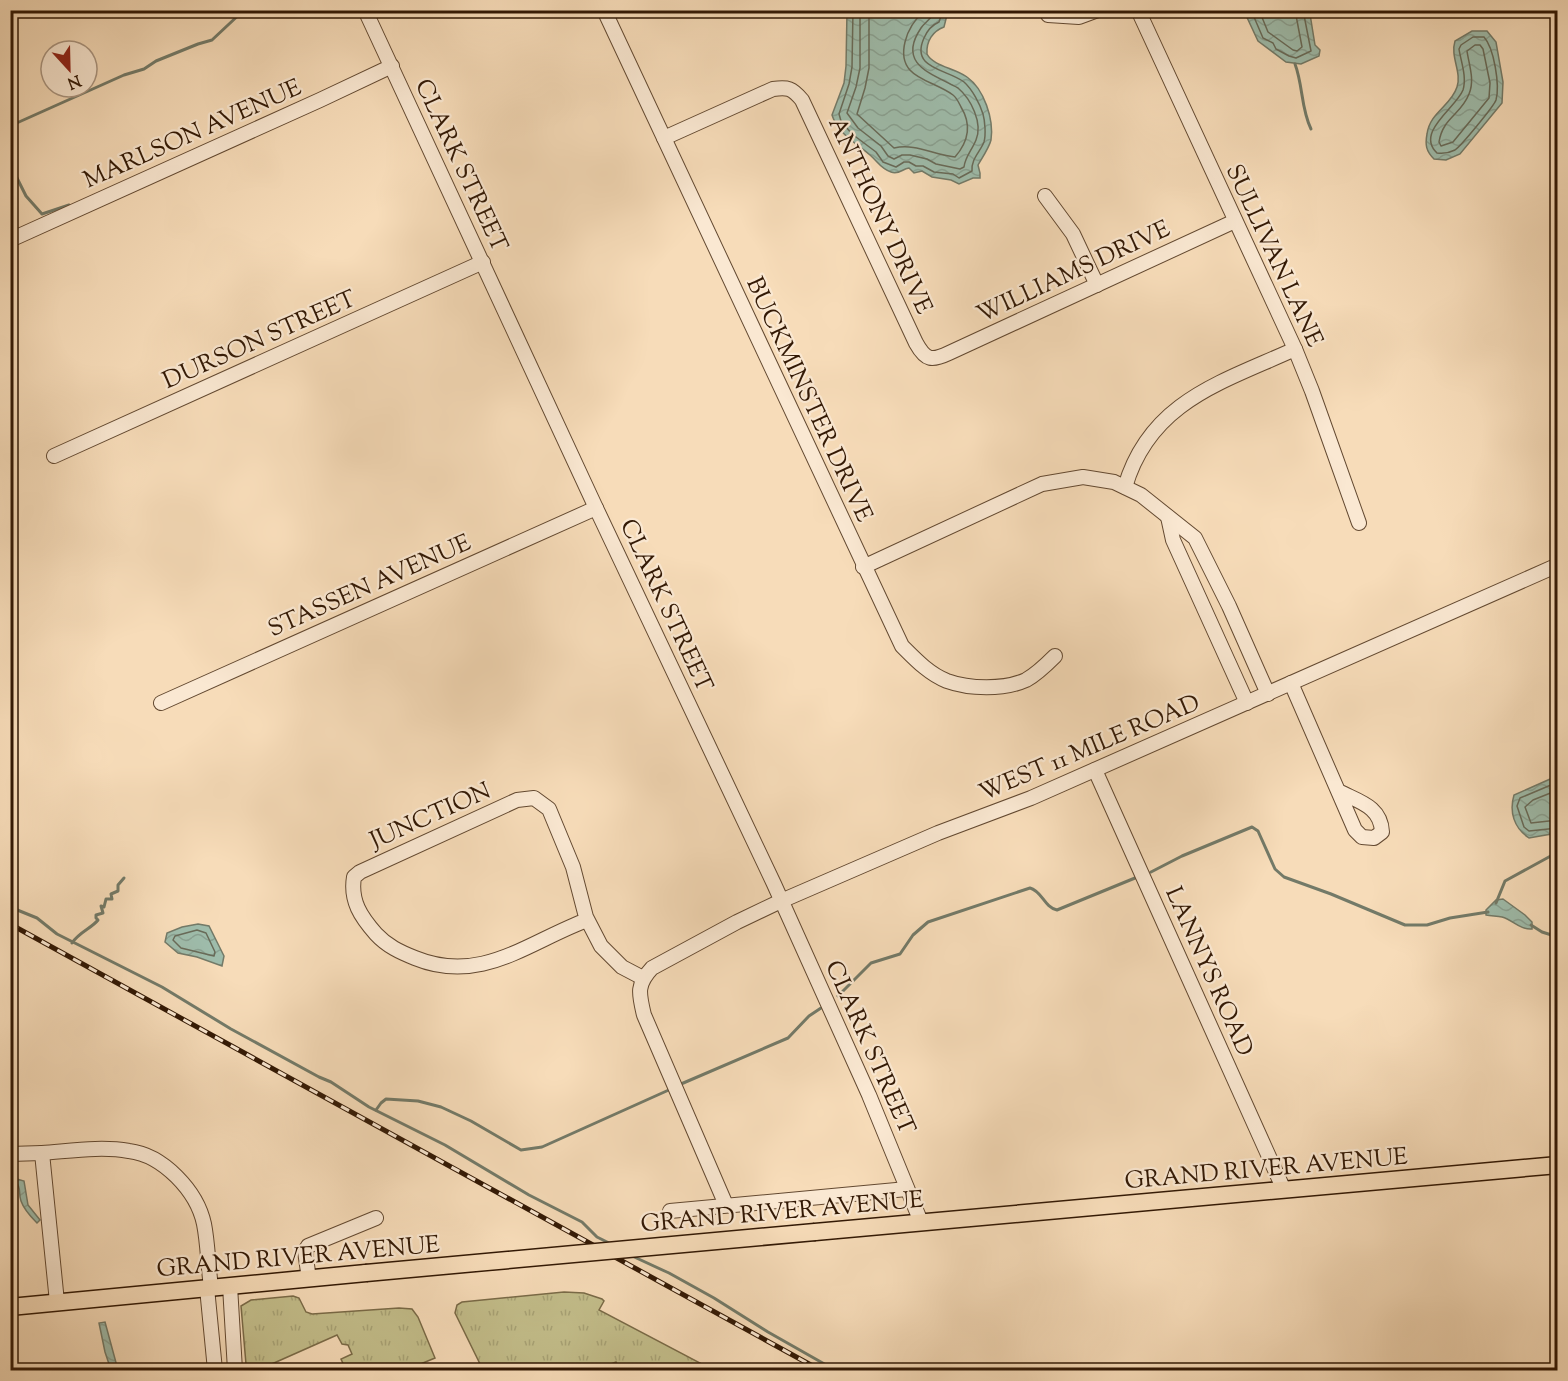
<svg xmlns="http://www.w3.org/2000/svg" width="1568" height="1381" font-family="'Sorts Mill Goudy',serif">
  <defs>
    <pattern id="grass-tufts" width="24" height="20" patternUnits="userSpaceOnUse" patternTransform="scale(1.5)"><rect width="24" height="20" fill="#c3be8b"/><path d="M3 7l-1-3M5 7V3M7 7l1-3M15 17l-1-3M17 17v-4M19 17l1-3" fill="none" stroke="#a8a376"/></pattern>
    <pattern id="water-waves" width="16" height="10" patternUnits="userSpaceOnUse" patternTransform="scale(1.5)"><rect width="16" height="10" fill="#9ebcab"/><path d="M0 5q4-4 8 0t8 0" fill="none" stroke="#89a192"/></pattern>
  </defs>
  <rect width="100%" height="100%" fill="#f7dcb9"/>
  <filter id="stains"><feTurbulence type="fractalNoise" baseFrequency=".00333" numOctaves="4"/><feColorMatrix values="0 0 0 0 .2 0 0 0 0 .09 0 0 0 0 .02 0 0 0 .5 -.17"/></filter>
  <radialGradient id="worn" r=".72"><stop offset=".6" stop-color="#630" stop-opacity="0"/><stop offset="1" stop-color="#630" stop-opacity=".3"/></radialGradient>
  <g fill="url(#grass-tufts)" stroke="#7a6b48" stroke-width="1.5">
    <path d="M564,1292L584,1293L602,1299L604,1301L599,1310L702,1364L705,1367L704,1370H620L616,1362L596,1370H483L455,1313L457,1305L462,1302Z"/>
    <path d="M293,1296L299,1298L306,1312L312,1314L399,1308L412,1309L418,1317L435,1358L406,1370H346L341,1359L352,1354L348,1345L342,1344L337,1335L265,1367L266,1370H251L246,1364L241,1306L251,1300Z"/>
  </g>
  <g fill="url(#water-waves)" stroke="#737a68" stroke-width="1.5">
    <path d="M847,11H948L944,27C933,31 926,41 927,54C933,66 955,68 967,77C984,89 994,119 991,140C989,148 982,158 978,165L980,173V178H973L959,184L951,180L932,177L922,171L914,173L909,168C902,169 899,175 891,172C881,169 878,162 870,155C856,143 838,134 832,115L844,83L846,66Z"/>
    <path d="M1244,11H1307L1310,14L1315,45L1320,50L1319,56L1301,64L1286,62L1258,41Z"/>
    <path d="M1472,31H1487L1496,42L1503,82L1502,103L1460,154L1446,160L1434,159C1426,151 1425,145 1427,134C1430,112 1451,106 1457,87C1462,72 1450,57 1455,41Z"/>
    <path d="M1557,776V833L1529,838C1514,828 1509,812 1514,795Z"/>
    <path d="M1503,899L1525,915L1532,922V929C1520,930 1513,920 1502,917C1497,916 1491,916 1486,915V910L1496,900Z"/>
    <path d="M198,924L209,926L224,956L222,966L197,957L178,953L165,942L167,933L182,927Z"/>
    <path d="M10,1177L24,1181L28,1205L40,1220L37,1223C31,1217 24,1210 21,1201C18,1193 22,1189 16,1182H11Z"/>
    <path d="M105,1322L118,1370H111L105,1352L99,1323Z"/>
  </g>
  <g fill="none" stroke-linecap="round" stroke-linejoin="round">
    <g stroke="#686a58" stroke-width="1.5">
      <path d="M853,10L852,67L849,84L839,114L841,121L852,134L876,152L883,162L896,167L904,162H909L916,166H923L934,172L953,174L959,178L972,171C971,159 980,152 984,142C986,135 985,121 983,114C980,104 972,89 964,82C947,69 910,69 924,38C927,31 932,25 939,22L943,10"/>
      <path d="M860,10V68L856,87L847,113L858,128L881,146L888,156L894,159L902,155H910L927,159L936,164L960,169L964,167C965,157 972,150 976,140C983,123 971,99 958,88C933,74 896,65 921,28C925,22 933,18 935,10"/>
      <path d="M869,10V68L865,88L857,114L894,148C916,143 933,155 955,157C969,141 972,125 961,107C959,103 957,98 953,95C932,79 896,79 905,42C908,29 915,19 925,10"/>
      <path d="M1251,10L1263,38L1273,43L1276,49L1289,56L1296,58L1311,51L1303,10"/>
      <path d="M1259,10L1268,32L1293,50L1297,51L1302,47L1295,10"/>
      <path d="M1473,37H1484C1494,48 1500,85 1496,100C1494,106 1461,146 1455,150C1449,153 1444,154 1437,153C1415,132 1456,108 1463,90C1467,77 1461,62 1459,49L1461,45Z"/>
      <path d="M1475,45H1480L1483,49L1490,83L1489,98L1453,142L1441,146L1439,142C1443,117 1461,115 1469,94C1475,80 1469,65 1467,51Z"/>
      <path d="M1558,782L1520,798L1517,806L1524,827L1529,831L1558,828"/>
      <path d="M1558,790L1533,800L1525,807L1531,823L1558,820"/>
      <path d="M197,930L206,933L215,952L214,956L181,948L173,940L175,936Z"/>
    </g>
    <g stroke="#737a68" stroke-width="3">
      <path d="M1295,64C1303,85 1301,109 1311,129"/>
      <path d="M10,126L124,75L144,69L156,61L198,44L212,40L244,10"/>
      <path d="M10,164L26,196L42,214L69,205"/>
      <path d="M1151,872L1182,856L1252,827L1258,831L1275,869L1284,877L1331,894L1405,925H1427L1450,918L1488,912"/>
      <path d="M1496,903L1505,881L1558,852"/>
      <path d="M10,907L37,918L57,934L162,987L231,1029L319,1077L331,1082L369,1107L445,1145L529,1195L582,1222L597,1237L609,1243"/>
      <path d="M1531,925L1542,932L1558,937"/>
      <path d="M72,943C79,932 92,928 98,920L96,918V915L103,913L101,906L104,907L106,899H112L111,894L118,891V885L124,878"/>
      <path d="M838,996L871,963L900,954L913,935L928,922L1030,888C1042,891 1044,907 1057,910L1135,878"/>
      <path d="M681,1084L788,1038L809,1016L821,1008"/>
      <path d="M376,1110L381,1103L386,1099L418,1101L441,1107L471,1121L521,1150L542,1147L671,1089"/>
      <path d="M630,1255L669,1273L714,1298L768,1332L835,1370"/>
    </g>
    <defs>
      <g id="minor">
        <path d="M365,10L596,508L774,884L869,1095L921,1222"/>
        <path d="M604,10L902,646C915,659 929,674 947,681C969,689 1004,690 1026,680C1037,674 1046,665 1055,656"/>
        <path d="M1138,10L1295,349L1312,391L1359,523"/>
        <path d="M1048,15L1079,17L1098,10"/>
        <path d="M664,138L773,89C788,87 792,88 802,100L916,343C926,361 932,361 949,353L1235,221"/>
        <path d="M1045,196L1073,234L1097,285"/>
        <path d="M10,240L320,100L392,66"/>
        <path d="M54,456L483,262"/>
        <path d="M1125,487C1150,401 1223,382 1295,349"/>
        <path d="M1168,517L1173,540L1247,703"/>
        <path d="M863,567L1042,484L1083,477L1114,482L1141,495L1195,538L1229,606L1268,694"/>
        <path d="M1291,683L1355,830L1362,837L1374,838L1382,832C1381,807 1360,802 1340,792"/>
        <path d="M161,703L596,508"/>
        <path d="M1095,770L1284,1190"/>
        <path d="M587,920C528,942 481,985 415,958C400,952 387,946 376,934C361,917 350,901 354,877L360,872L517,800L534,798L549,809L573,867L586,917L601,946L622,967L643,978"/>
        <path d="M42,1153C70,1151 101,1146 129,1151C163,1155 197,1191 204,1224C208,1244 208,1266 211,1287"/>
        <path d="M10,1154L42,1153L57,1302"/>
        <path d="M726,1205L644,1015C639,994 636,985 652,968L737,922L781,901L938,833L1031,798L1558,565"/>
        <path d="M670,1211L907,1189"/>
        <path d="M309,1279L305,1251L308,1246L376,1218"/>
        <path d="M230,1286L235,1370"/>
        <path d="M207,1288L215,1370"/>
      </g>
      <g id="major">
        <path d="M815,1232L1558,1165"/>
        <path d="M10,1307L366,1273"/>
      </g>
    </defs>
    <use href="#minor" stroke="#634931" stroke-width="16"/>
    <use href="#major" stroke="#321804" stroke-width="19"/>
    <use href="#minor" stroke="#fae8d2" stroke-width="14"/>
    <use href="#major" stroke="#f7dcb9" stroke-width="16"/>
    <defs>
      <path id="rail" d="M10,924L820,1370"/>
    </defs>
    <use href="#rail" stroke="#321804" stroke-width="5"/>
    <use href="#rail" stroke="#fae8d2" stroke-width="3" stroke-dasharray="9" stroke-linecap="butt"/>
    <defs>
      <path id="major-bridge" d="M366,1273L815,1232"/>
    </defs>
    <use href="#major-bridge" stroke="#321804" stroke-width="19" stroke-linecap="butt"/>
    <use href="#major-bridge" stroke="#f7dcb9" stroke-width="16"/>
  </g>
  <g text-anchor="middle" stroke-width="4.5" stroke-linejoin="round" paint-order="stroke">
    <g font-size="24" fill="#321804" stroke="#fae8d2">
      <text transform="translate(192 133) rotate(-24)" y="8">MARLSON AVENUE</text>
      <text transform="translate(462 165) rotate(65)" y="8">CLARK STREET</text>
      <text transform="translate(881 215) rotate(65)" y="8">ANTHONY DRIVE</text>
      <text transform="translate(1275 255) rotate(65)" y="8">SULLIVAN LANE</text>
      <text transform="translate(1073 271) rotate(-25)" y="8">WILLIAMS DRIVE</text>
      <text transform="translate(259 339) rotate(-24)" y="8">DURSON STREET</text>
      <text transform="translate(810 399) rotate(65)" y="8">BUCKMINSTER DRIVE</text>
      <text transform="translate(369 585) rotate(-24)" y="8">STASSEN AVENUE</text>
      <text transform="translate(667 605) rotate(65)" y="8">CLARK STREET</text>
      <text transform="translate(1089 747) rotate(-23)" y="8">WEST 11 MILE ROAD</text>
      <text transform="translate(430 815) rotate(-24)" y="8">JUNCTION</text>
      <text transform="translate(1210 971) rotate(66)" y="8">LANNYS ROAD</text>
      <text transform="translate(871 1047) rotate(66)" y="8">CLARK STREET</text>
      <text transform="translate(1266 1168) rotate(-5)" y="8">GRAND RIVER AVENUE</text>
      <text transform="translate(782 1211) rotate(-5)" y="8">GRAND RIVER AVENUE</text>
      <text transform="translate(298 1256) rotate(-5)" y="8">GRAND RIVER AVENUE</text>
    </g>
  </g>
  <rect width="1568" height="1381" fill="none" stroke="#f7dcb9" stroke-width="36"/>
  <rect x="12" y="12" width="1544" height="1357" fill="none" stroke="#321804" stroke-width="3"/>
  <rect x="18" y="18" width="1532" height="1345" fill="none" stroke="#321804" stroke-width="1.5"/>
  <g transform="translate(69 69) rotate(158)"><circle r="28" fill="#fae8d2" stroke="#aa9580" stroke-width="1.5"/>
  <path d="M0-4.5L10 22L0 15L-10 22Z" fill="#8f2418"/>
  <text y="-9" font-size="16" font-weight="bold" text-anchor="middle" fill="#321804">N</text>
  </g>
  <rect width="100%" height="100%" filter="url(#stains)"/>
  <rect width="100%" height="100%" fill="url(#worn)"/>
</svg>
